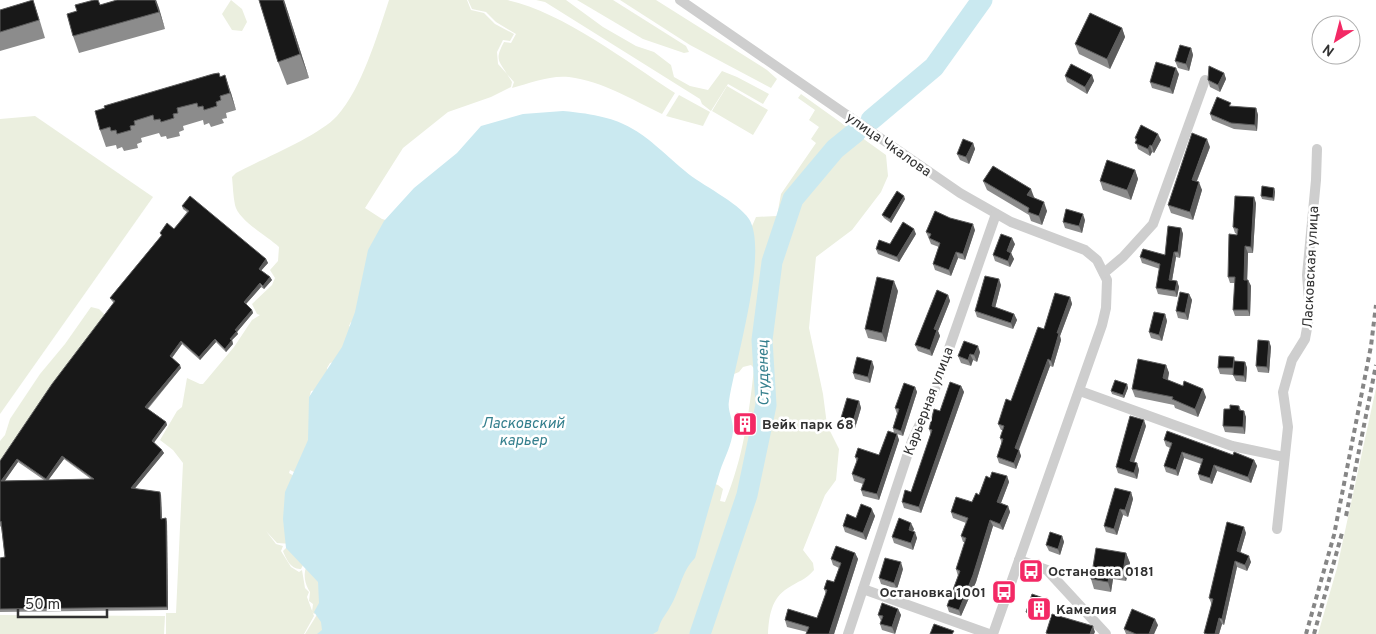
<svg xmlns="http://www.w3.org/2000/svg" width="1376" height="634" font-family="Overpass,sans-serif">
  <rect width="100%" height="100%" fill="#fff"/>
  <g fill="#ebefdf">
    <path d="M231,0L242,9L247,22L242,31L232,30L222,14Z"/>
    <path d="M389,0H467L471,10L484,13L495,24L514,34L510,41L503,40L497,52L498,64L507,74C498,60 495,59 504,42L511,43L516,34L496,22L486,12L472,9L468,0C481,0 495,0 507,0C563,12 627,62 675,93L662,114C633,100 602,81 569,77C550,75 530,83 512,88L514,82L507,74L512,82L511,87L491,97L448,112L403,148L365,208L382,219L389,221L359,325L351,322L349,326L355,330L335,362L330,363L327,368L328,373L316,390L311,391L309,399L323,411L296,473L290,470L289,473L294,476L292,544L277,543L266,531L276,544L283,546L281,551L291,567L299,572L302,570L305,588L309,592L307,597L314,616L304,634H166V613H176L183,463L173,450L160,440L177,411L182,407L187,378L200,384H203L234,347L252,320L260,315L257,314L252,304L272,285L275,278L270,270L278,261L279,247C267,236 238,220 235,205C233,196 233,186 232,177L236,173C262,159 319,136 337,116C362,88 377,36 389,0Z"/>
    <path d="M536,0H566L603,27L636,46L654,52L671,65L674,77L690,86L708,90L722,71L737,77L769,94L763,104L728,84L711,111L702,104L700,99L545,2Z"/>
    <path d="M577,0H613L686,46L689,52L684,53L643,39Z"/>
    <path d="M620,0H656L767,70L777,79L771,88L690,45Z"/>
    <path d="M727,86L768,110L753,135L712,111Z"/>
    <path d="M801,94L886,155L888,176L881,192L852,230L816,257L809,328L823,394L827,425L839,449L836,480L825,495L803,550L813,563L814,570C806,580 798,581 788,588C771,598 769,617 768,634H634L709,482L718,485L723,489L720,501L725,502C743,458 749,415 754,368L751,365L743,367L739,372L729,376L749,233L756,217L777,216L781,194L816,143L811,139L819,127L809,120L815,110L798,98Z"/>
    <path d="M679,95L710,112L703,126L666,116Z"/>
    <path d="M35,116L153,197L0,414V119Z"/>
    <path d="M91,307L99,309L107,317L0,466V441L5,435L10,419L40,374L65,344Z"/>
    <path d="M1376,388V634H1318L1337,568Z"/>
    <path d="M288,546L306,559L301,569C291,570 286,559 283,551Z"/>
    <path d="M308,564L317,574L322,609L314,614L312,612L313,604L309,601L310,592C305,585 302,572 308,564Z"/>
    <path d="M318,613H322L325,634H305Z"/>
    <path d="M0,615L165,616L164,634H0Z"/>
  </g>
  <path fill="#cae9f0" d="M563,111C629,117 638,130 685,171C701,185 738,202 749,219C769,251 735,362 729,401C727,411 734,421 733,431C732,444 724,459 720,471C711,500 703,529 695,558C681,572 680,591 670,607C665,616 660,620 658,631L653,634H317L322,630L321,622L314,612L319,603L318,582L286,548L283,519L285,492L308,440L309,397L342,347L355,312L368,250L384,221L414,188L457,153L481,126L523,114Z"/>
  <g fill="none" stroke-linecap="round" stroke-linejoin="round">
    <g stroke="#cae9f0" stroke-width="21">
      <path d="M871,120L934,67L982,0"/>
      <path d="M700,634L747,495L766,405L762,340L772,262L793,199L835,149L856,132"/>
    </g>
    <g stroke="#cecece" stroke-width="10">
      <path d="M680,0L960,193L1011,222L1085,250L1097,260L1107,280L1106,308L1102,325L993,634"/>
      <path d="M1104,273L1123,257L1153,224L1205,80"/>
      <path d="M1080,391L1232,446L1284,457"/>
      <path d="M1277,529L1288,427L1283,392L1292,360L1305,339L1310,312L1307,275L1316,180L1317,149"/>
      <path d="M1019,560L1047,570L1106,634"/>
      <path d="M863,589L989,634"/>
      <path d="M848,634L912,441L931,400L996,214"/>
    </g>
    <g stroke="#868686" stroke-width="4" stroke-dasharray="5 4" stroke-linecap="butt">
      <path d="M1346,516L1376,365"/>
      <path d="M1306,634L1334,535L1371,346L1376,305"/>
      <path d="M1314,634L1342,533"/>
    </g>
  </g>
  <g fill="#8c8c8c" fill-rule="evenodd">
    <path d="M33,0L39,18L45,38L0,51V10Z"/>
    <path d="M117,0H156L165,29L79,53L73,36L100,5Z"/>
    <path d="M259,0H284L309,78L287,85L278,62Z"/>
    <path d="M1122,28L1125,37L1110,69L1079,54L1075,44Z"/>
    <path d="M1191,48L1193,55L1189,71L1178,68L1175,61Z"/>
    <path d="M1224,73L1226,79L1220,92L1210,87L1208,80Z"/>
    <path d="M1179,74L1173,94L1152,88L1150,82Z"/>
    <path d="M1092,75L1094,81L1087,94L1067,82L1065,76Z"/>
    <path d="M220,76L231,93L236,110L226,113L227,118L222,119L224,123L211,127L209,123L204,125L203,120L183,126L184,130L179,132L180,136L167,139L166,136L161,137L159,133L141,138L142,142L137,144L138,148L124,151L122,147L117,149L116,145L106,147L100,130Z"/>
    <path d="M1232,107L1256,108L1258,115L1257,131L1234,129L1212,120L1210,114Z"/>
    <path d="M1135,138L1161,140L1154,153L1152,152L1150,156L1138,149Z"/>
    <path d="M973,143L975,149L969,164L960,160L957,154Z"/>
    <path d="M1210,147L1197,181L1202,190L1193,220L1171,213L1168,205Z"/>
    <path d="M1135,170L1138,179L1131,200L1103,190L1100,181Z"/>
    <path d="M983,181L1034,197L1047,211L1042,225L1031,221L1029,215L987,190Z"/>
    <path d="M1274,188L1275,192L1274,201L1262,199L1261,196Z"/>
    <path d="M905,199L891,223L884,218L882,215Z"/>
    <path d="M1256,203L1253,253H1248L1247,280H1248L1251,286L1250,316H1235L1233,310L1235,283H1230L1228,277L1237,234L1235,233L1233,227Z"/>
    <path d="M182,206L266,259L268,263L261,270L270,277L272,280L264,289L261,287L246,304L252,310L253,313L237,332L238,334L232,340L233,344L226,352L216,342L200,360L182,344L172,358L181,368L148,409L166,422L167,425L154,442L164,453L134,489L161,495L162,518L167,522L168,610L0,612V558L5,557L1,526L0,527V461L114,303L112,301L110,298L161,236L160,233L174,229L187,212L183,209ZM64,459L91,479L48,480ZM18,462L44,480L4,481Z"/>
    <path d="M1085,220L1082,233L1065,228L1063,222Z"/>
    <path d="M1181,228L1183,234L1180,258L1176,257L1172,281H1177L1179,287L1177,297L1158,294L1156,288L1160,269L1142,263L1140,257L1165,255Z"/>
    <path d="M975,230L965,260L958,258L951,276L935,270L933,264L939,247L931,244L926,232Z"/>
    <path d="M916,234L899,262L878,254L876,249Z"/>
    <path d="M1015,244L1011,253L1014,259L1010,267L995,261L993,255Z"/>
    <path d="M1001,285L995,308L1014,314L1017,320L1013,329L977,317L975,311Z"/>
    <path d="M898,291L886,342L868,338L865,329Z"/>
    <path d="M1189,294L1192,300L1188,320L1178,318L1176,311Z"/>
    <path d="M948,295L950,301L938,331L940,336L932,356L918,351L915,345Z"/>
    <path d="M1070,297L1072,304L1060,336L1061,340L1053,367L1050,366L1019,450L1021,456L1016,469L999,463L997,457L1002,444L1000,438L1003,430H1001L998,424L1011,401L1044,329Z"/>
    <path d="M1165,314L1167,321L1162,341L1151,338L1149,332Z"/>
    <path d="M1269,341L1271,347L1269,373L1258,372L1256,366Z"/>
    <path d="M980,352L977,362L973,360L971,366L961,363L958,356Z"/>
    <path d="M1234,357L1235,361L1245,362L1247,368L1246,382L1236,381L1233,375L1220,374L1218,368Z"/>
    <path d="M1166,365L1169,373L1168,380L1206,397L1198,417L1175,408L1174,405L1135,397L1132,389Z"/>
    <path d="M874,367L870,383L855,379L853,373Z"/>
    <path d="M1127,384L1128,388L1124,398L1112,394L1111,391Z"/>
    <path d="M961,386L964,392L921,513L904,508L902,502L911,492L931,435L929,429L940,411Z"/>
    <path d="M915,387L917,392L903,436L897,434L899,440L879,500L863,496L861,490L863,484L854,481L852,474L857,462L855,457L879,455L894,433L893,428L897,414L895,408Z"/>
    <path d="M859,401L861,408L855,428L843,425L841,418Z"/>
    <path d="M1239,406L1241,410L1246,417L1245,434L1225,432L1223,426L1230,409Z"/>
    <path d="M1146,426L1134,463H1137L1139,470L1137,479L1118,473L1116,467Z"/>
    <path d="M1164,440L1254,460L1257,466L1251,483L1217,471L1212,484L1200,480L1198,474L1201,464L1184,458L1178,476L1166,472L1164,466L1170,448L1166,446Z"/>
    <path d="M1007,476L1009,482L1001,503L1008,506L1010,512L1003,530L993,526L976,582L961,616L949,612L947,606L958,576L956,569L965,542H963L961,536L966,523L953,518L951,512L972,502L979,495L990,478Z"/>
    <path d="M1131,492L1133,499L1128,517L1123,515L1117,535L1106,532L1104,526Z"/>
    <path d="M872,510L875,516L866,540L845,532L843,526L856,518Z"/>
    <path d="M914,529L913,531L917,538L913,550L894,543L892,537Z"/>
    <path d="M1246,533L1240,553L1251,562L1247,571L1237,567L1224,625L1222,624L1219,634H1204L1212,605L1209,598Z"/>
    <path d="M1062,536L1064,542L1060,555L1049,551L1046,545Z"/>
    <path d="M836,546L855,553L858,559L834,634H806L807,632L787,627L785,620L788,609L817,618L826,594L824,589L827,580L834,582L839,568L833,565L831,559Z"/>
    <path d="M1126,553L1130,563L1126,581L1113,579L1111,592L1094,589L1091,579Z"/>
    <path d="M903,569L897,589L881,584L879,578Z"/>
    <path d="M1049,600L1050,603L1044,621L1028,615L1026,612Z"/>
    <path d="M898,609L901,615L895,634L882,630L880,624L881,621L878,615Z"/>
    <path d="M1158,625L1154,634H1126L1124,629Z"/>
  </g>
  <g fill="#5d5d5d">
    <path d="M155,0H156L159,8L165,29Z"/>
    <path d="M283,0H284L309,78L300,54Z"/>
    <path d="M1122,28L1125,37L1110,69L1107,59Z"/>
    <path d="M1191,48L1193,55L1189,71L1186,64Z"/>
    <path d="M1176,68L1179,74L1173,94L1170,88Z"/>
    <path d="M1224,73L1226,79L1220,92L1218,85Z"/>
    <path d="M225,75L231,93L236,110L230,93Z"/>
    <path d="M1092,75L1094,81L1087,94L1085,87Z"/>
    <path d="M1256,108L1258,115L1257,131L1255,125Z"/>
    <path d="M1158,134L1161,140L1154,153L1152,146Z"/>
    <path d="M1207,139L1210,147L1194,188L1192,180Z"/>
    <path d="M973,143L975,149L969,164L966,157Z"/>
    <path d="M1150,145L1152,152L1150,156L1148,149Z"/>
    <path d="M1135,170L1138,179L1131,200L1127,190Z"/>
    <path d="M1199,182L1202,190L1193,220L1190,212Z"/>
    <path d="M1274,188L1275,192L1274,201L1273,198Z"/>
    <path d="M1031,189L1034,197L1030,204L1027,195Z"/>
    <path d="M904,196L905,199L891,223L890,219Z"/>
    <path d="M1254,197L1256,203L1253,253L1251,247Z"/>
    <path d="M1044,202L1047,211L1042,225L1039,216Z"/>
    <path d="M1083,214L1085,220L1082,233L1079,226Z"/>
    <path d="M973,224L975,230L965,260L963,254Z"/>
    <path d="M1181,228L1183,234L1180,258L1178,252Z"/>
    <path d="M914,229L916,234L899,262L897,257Z"/>
    <path d="M1012,238L1015,244L1011,253L1014,259L1010,267L1008,261L1007,251Z"/>
    <path d="M1245,246L1248,253L1247,286L1244,280Z"/>
    <path d="M956,252L958,258L951,276L949,270Z"/>
    <path d="M1174,252L1176,257L1171,286L1169,280Z"/>
    <path d="M266,259L268,263L260,272L259,269Z"/>
    <path d="M270,277L272,280L264,289L263,286Z"/>
    <path d="M999,279L1001,285L994,312L992,306Z"/>
    <path d="M1248,280L1251,286L1250,316L1248,310Z"/>
    <path d="M894,281L898,291L886,342L882,333Z"/>
    <path d="M1177,281L1179,287L1177,297L1175,291Z"/>
    <path d="M260,283L261,287L245,305L244,302Z"/>
    <path d="M1189,294L1192,300L1188,320L1185,313Z"/>
    <path d="M948,295L950,301L938,331L940,336L932,356L930,350L934,329Z"/>
    <path d="M1070,297L1072,304L1060,336L1061,340L1053,367L1051,361L1057,333Z"/>
    <path d="M252,310L253,313L237,332L238,334L232,340L233,344L226,352L225,349L230,339L235,330Z"/>
    <path d="M1014,314L1017,320L1013,329L1011,323Z"/>
    <path d="M1165,314L1167,321L1162,341L1159,335Z"/>
    <path d="M215,339L216,342L200,360L199,357Z"/>
    <path d="M181,341L182,344L171,359L170,356Z"/>
    <path d="M1269,341L1271,347L1269,373L1267,367Z"/>
    <path d="M978,346L980,352L977,362L974,355Z"/>
    <path d="M970,354L973,360L971,366L968,360Z"/>
    <path d="M1048,359L1050,366L1017,454L1015,448Z"/>
    <path d="M872,361L874,367L870,383L868,377Z"/>
    <path d="M1245,362L1247,368L1246,382L1244,376Z"/>
    <path d="M180,365L181,368L146,410L145,407Z"/>
    <path d="M1166,365L1169,373L1166,386L1163,378Z"/>
    <path d="M1127,384L1128,388L1124,398L1123,395Z"/>
    <path d="M961,386L964,392L921,513L919,507Z"/>
    <path d="M915,387L917,392L903,436L901,431Z"/>
    <path d="M1203,389L1206,397L1198,417L1195,409Z"/>
    <path d="M859,401L861,408L855,428L853,422Z"/>
    <path d="M1244,411L1246,417L1245,434L1243,427Z"/>
    <path d="M1144,420L1146,426L1132,468L1130,461Z"/>
    <path d="M166,422L167,425L153,444L152,441Z"/>
    <path d="M897,434L899,440L879,500L877,494Z"/>
    <path d="M162,450L164,453L132,492L131,488Z"/>
    <path d="M1019,450L1021,456L1016,469L1014,463Z"/>
    <path d="M1182,452L1184,458L1178,476L1176,470Z"/>
    <path d="M62,456L64,459L47,482L46,479Z"/>
    <path d="M17,459L18,462L2,485L1,481Z"/>
    <path d="M1254,460L1257,466L1251,483L1248,477Z"/>
    <path d="M1137,463L1139,470L1137,479L1134,473Z"/>
    <path d="M1214,465L1217,471L1212,484L1210,478Z"/>
    <path d="M1007,476L1009,482L999,508L997,502Z"/>
    <path d="M160,492L161,495L162,522L161,519Z"/>
    <path d="M1131,492L1133,499L1128,517L1125,510Z"/>
    <path d="M1008,506L1010,512L1003,530L1000,524Z"/>
    <path d="M1120,509L1123,515L1117,535L1114,529Z"/>
    <path d="M872,510L875,516L866,540L863,533Z"/>
    <path d="M166,518L167,522L168,610L167,607Z"/>
    <path d="M990,520L993,526L976,582L961,616L959,610Z"/>
    <path d="M911,523L914,529L911,536L909,530Z"/>
    <path d="M1244,527L1246,533L1239,557L1237,551Z"/>
    <path d="M915,532L917,538L913,550L911,543Z"/>
    <path d="M1062,536L1064,542L1060,555L1058,549Z"/>
    <path d="M855,553L858,559L834,634H829Z"/>
    <path d="M1126,553L1130,563L1126,581L1123,572Z"/>
    <path d="M1249,556L1251,562L1247,571L1245,565Z"/>
    <path d="M1235,561L1237,567L1224,625L1222,619Z"/>
    <path d="M901,562L903,569L897,589L894,583Z"/>
    <path d="M1110,570L1113,579L1111,592L1108,582Z"/>
    <path d="M1049,600L1050,603L1044,621L1043,617Z"/>
    <path d="M898,609L901,615L895,634L892,627Z"/>
    <path d="M1219,618L1222,624L1219,634H1215Z"/>
    <path d="M1155,619L1158,625L1154,634H1149Z"/>
    <path d="M1093,626L1095,632L1094,634H1090Z"/>
  </g>
  <g fill="#181818" stroke="#5d5d5d" fill-rule="evenodd">
    <path d="M33,0L39,20L0,32V10Z"/>
    <path d="M94,0H98L100,5L117,0H155L159,12L73,36L67,14L77,11L75,5Z"/>
    <path d="M259,0H283L300,54L278,62Z"/>
    <path d="M1090,13L1122,28L1107,59L1075,44Z"/>
    <path d="M1180,45L1191,48L1186,64L1175,61Z"/>
    <path d="M1156,62L1176,68L1170,88L1150,82Z"/>
    <path d="M1071,64L1092,75L1085,87L1065,76Z"/>
    <path d="M1209,66L1224,73L1218,85L1208,80Z"/>
    <path d="M219,73L220,77L225,75L230,93L220,96L221,100L216,102L217,106L204,110L203,106L198,107L197,103L177,108L178,113L173,114L174,118L161,122L160,119L154,120L153,115L134,121L135,125L130,126L131,130L117,134L116,130L111,131L110,127L100,130L95,111L105,108L104,106L213,74Z"/>
    <path d="M1217,97L1231,103L1229,106L1256,108L1255,125L1231,123L1210,114Z"/>
    <path d="M1141,125L1158,134L1152,146L1150,145L1148,149L1135,143L1137,139L1135,138Z"/>
    <path d="M1192,133L1207,139L1192,180L1199,182L1190,212L1168,205Z"/>
    <path d="M963,139L973,143L966,157L957,154Z"/>
    <path d="M1107,160L1135,170L1127,190L1100,181Z"/>
    <path d="M993,166L1031,189L1027,195L1044,202L1039,216L1028,212L1029,208L983,181Z"/>
    <path d="M1262,186L1274,188L1273,198L1261,196Z"/>
    <path d="M897,191L904,196L890,219L882,215Z"/>
    <path d="M190,196L266,259L259,269L270,277L263,286L260,283L244,302L252,310L235,330L237,331L230,339L232,340L225,349L215,339L199,357L181,341L170,356L180,365L145,407L166,422L152,441L162,450L131,488L160,492L161,519L166,518L167,607L0,609V558L5,557L1,521L0,522V461L52,384L115,301L110,298L162,235L160,233L167,223L174,229L189,211L182,206ZM62,456L94,479L1,481L17,459L46,479Z"/>
    <path d="M1235,196L1254,197L1251,247L1245,246L1244,280H1248V310H1233L1235,277H1228L1229,234L1237,235L1238,229L1233,227Z"/>
    <path d="M1066,209L1083,214L1079,226L1063,222Z"/>
    <path d="M935,211L950,218L973,224L963,254L956,252L949,270L933,264L940,243L929,238L931,234L926,232Z"/>
    <path d="M903,222L914,229L897,257L876,249L879,240L890,244Z"/>
    <path d="M1168,226L1181,228L1178,252H1174L1169,280L1177,281L1175,291L1156,288L1160,264L1140,257L1143,249L1165,255Z"/>
    <path d="M1001,234L1012,238L1007,251L1011,253L1008,261L993,255Z"/>
    <path d="M985,276L999,279L992,306L1014,314L1011,323L975,311Z"/>
    <path d="M877,277L894,281L882,333L865,329Z"/>
    <path d="M937,290L948,295L934,329L937,330L930,350L915,345Z"/>
    <path d="M1180,292L1189,294L1185,313L1176,311Z"/>
    <path d="M1055,293L1070,297L1057,333H1059L1051,361L1048,359L1015,448L1019,450L1014,463L997,457L1003,439L1000,438L1004,426L998,424L1006,399L1011,401L1038,327L1044,329Z"/>
    <path d="M1154,312L1165,314L1159,335L1149,332Z"/>
    <path d="M1258,340L1269,341L1267,367L1256,366Z"/>
    <path d="M964,341L978,346L974,355L970,354L968,360L958,356Z"/>
    <path d="M1219,356L1234,357L1233,368H1218Z"/>
    <path d="M857,357L872,361L868,377L853,373Z"/>
    <path d="M1138,359L1166,365L1163,378L1183,386L1184,381L1203,389L1195,409L1172,399L1173,397L1132,389Z"/>
    <path d="M1234,361L1245,362L1244,376L1233,375Z"/>
    <path d="M1115,380L1127,384L1123,395L1111,391Z"/>
    <path d="M950,382L961,386L919,507L902,502L905,490L911,492L932,430L929,429L934,409L940,411Z"/>
    <path d="M904,383L915,387L901,431L893,428L899,409L895,408Z"/>
    <path d="M847,398L859,401L853,422L841,418Z"/>
    <path d="M1230,405L1239,406V410L1244,411L1243,427L1223,426L1224,409H1230Z"/>
    <path d="M1130,416L1144,420L1130,461L1137,463L1134,473L1116,467Z"/>
    <path d="M888,431L897,434L877,494L861,490L865,479L852,474L858,458L855,457L858,448L879,455Z"/>
    <path d="M1167,431L1233,455L1234,452L1254,460L1248,477L1214,465L1210,478L1198,474L1203,459L1182,452L1176,470L1164,466L1172,443L1164,440Z"/>
    <path d="M992,472L1007,476L997,502L1008,506L1000,524L990,520L973,575L959,610L947,606L960,571L956,569L966,538L961,536L968,518L951,512L956,497L972,502L976,493L979,495L986,476L990,478Z"/>
    <path d="M1115,488L1131,492L1125,510L1120,509L1114,529L1104,526Z"/>
    <path d="M861,504L871,508L872,510L863,533L843,526L847,514L856,518Z"/>
    <path d="M899,518L911,523L909,530L915,532L911,543L892,537Z"/>
    <path d="M1227,522L1244,527L1237,551L1249,556L1245,565L1235,561L1222,619L1219,618L1215,634H1207L1204,633L1213,599L1209,598Z"/>
    <path d="M1050,532L1062,536L1058,549L1046,545Z"/>
    <path d="M836,546L855,553L829,634H806L809,627L785,620L788,609L817,618L827,590L824,589L827,580L834,582L841,563L831,559Z"/>
    <path d="M1096,548L1126,553L1123,572L1110,570L1108,582L1091,579Z"/>
    <path d="M885,558L901,562L894,583L879,578Z"/>
    <path d="M1032,594L1049,600L1043,617L1026,612Z"/>
    <path d="M882,603L898,609L892,627L880,624L883,616L878,615Z"/>
    <path d="M1132,609L1155,619L1149,634H1136L1124,629Z"/>
    <path d="M1052,614L1093,626L1090,634H1048L1046,633Z"/>
    <path d="M934,624L954,631L952,634H930Z"/>
  </g>
  <defs>
    <symbol id="building-square" viewBox="-11 -11 22 22"><rect x="-9" y="-9" width="18" height="18" rx="4" fill="#f32965" stroke="#fff"/><path d="M-4-6H4V6H1V3H-1V6H-4ZM-2.5-4.3h1.7v1.8h-1.7ZM.8-4.3h1.7v1.8H.8ZM-2.5-1h1.7V.8h-1.7ZM.8-1h1.7V.8H.8Z" fill="#fff"/></symbol>
    <symbol id="bus-square" viewBox="-11 -11 22 22"><rect x="-9" y="-9" width="18" height="18" rx="4" fill="#f32965" stroke="#fff"/><path d="M-5-6H5V4H4V6H2V4H-2V6H-4V4H-5ZM-3.5-4V0h7V-4ZM-3.5 1.2v1.5H-2V1.2ZM2 1.2v1.5H3.5V1.2Z" fill="#fff"/></symbol>
  </defs>
  <g fill-rule="evenodd">
    <use href="#building-square" x="731" y="410" width="28" height="28"/>
    <use href="#bus-square" x="1017" y="557" width="28" height="28"/>
    <use href="#bus-square" x="990" y="578" width="28" height="28"/>
    <use href="#building-square" x="1025" y="595" width="28" height="28"/>
  </g>
  <g text-anchor="middle" stroke-width="5" stroke-linejoin="round" paint-order="stroke">
    <g font-size="14" fill="#313131" stroke="#fff">
      <text transform="translate(889 144) rotate(35)" y="5">улица Чкалова</text>
      <text transform="translate(1310 267) rotate(-87)" y="5">Ласковская улица</text>
      <text transform="translate(928 401) rotate(-69)" y="5">Карьерная улица</text>
    </g>
    <g font-size="14" font-weight="bold" fill="#313131" stroke="#fff" text-anchor="start">
      <text x="762" y="429">Вейк парк 68</text>
      <text x="1048" y="576">Остановка 0181</text>
      <text x="986" y="597" text-anchor="end">Остановка 1001</text>
      <text x="1056" y="614">Камелия</text>
    </g>
    <g font-size="15" font-style="italic" fill="#347f8d" stroke="#fff">
      <text transform="translate(763 373) rotate(-91)" y="5">Студенец</text>
      <text x="523" y="428">Ласковский<tspan x="523" dy="17">карьер</tspan></text>
    </g>
  </g>
  <g transform="translate(1336 40) rotate(216)"><circle r="24" fill="#ffffff" stroke="#adadad"/>
  <path d="M0-4L9 19L0 12L-9 19Z" fill="#f32965"/>
  <text y="-8" font-size="14" font-weight="bold" text-anchor="middle" fill="#313131">N</text>
  </g>
  <path d="M18 609v8h89v-8" fill="none" stroke="#313131" stroke-width="2.5"/>
  <text x="25" y="609" font-size="15" fill="#313131" stroke="#ffffff" stroke-width="4" paint-order="stroke">50 m</text>
</svg>
